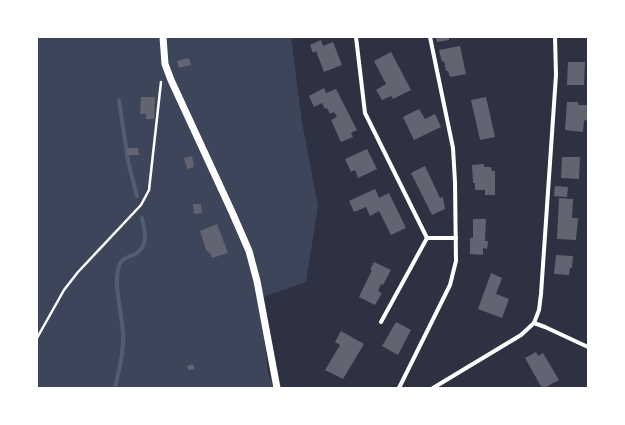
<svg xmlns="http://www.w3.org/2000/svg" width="625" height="425" font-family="'Source Sans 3',sans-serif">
  <rect width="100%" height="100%" fill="#2d3142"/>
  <path fill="#3c4559" d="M37,37H291L302,122L318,206L306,282L260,298L268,373L274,388H37Z"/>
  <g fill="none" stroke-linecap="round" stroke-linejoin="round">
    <g stroke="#4f5d75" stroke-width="4">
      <path d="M119,100L128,161L137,196"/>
      <path d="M115,388C119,370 124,351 123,333C122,315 113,282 119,266C122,256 131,258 138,252C149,244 144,229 142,218"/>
    </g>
  </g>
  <g fill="#626471">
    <path d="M436,37H449V40L437,42Z"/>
    <path d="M321,40L323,46L333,42L342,65L324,72L316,51L313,53L310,45Z"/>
    <path d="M460,46L466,74L450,77L448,71H446L444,61L442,62L439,50Z"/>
    <path d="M391,52L411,90L393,99L391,96L382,100L376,90L386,84L374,61Z"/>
    <path d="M189,58L191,65L179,68L177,61Z"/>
    <path d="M568,62H585L584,85H567Z"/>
    <path d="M324,88L326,93L336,89L357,130L351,133L353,137L341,142L331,120L337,117L334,112L330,114L327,108L325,109L322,103L314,107L309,96Z"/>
    <path d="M141,97H155L154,119H146V114H140Z"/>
    <path d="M486,97L495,137L480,140L471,100Z"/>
    <path d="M567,102H578V105H588V121L584,120L583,132L565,130Z"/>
    <path d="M419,109L425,119L435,114L441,127L414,140L403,117Z"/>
    <path d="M126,148H138L139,155H128Z"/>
    <path d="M367,149L377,169L358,178L355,170L351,172L345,159Z"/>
    <path d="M192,156L194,167L187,169L184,158Z"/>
    <path d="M562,157H580L579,179L561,178Z"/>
    <path d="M484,164V167H491L492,171H495V195H485V190H475V183H473L472,165Z"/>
    <path d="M425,166L440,198L443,197L445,209L432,215L411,173Z"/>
    <path d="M555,186L568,187L567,197L554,196Z"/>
    <path d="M375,189L379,198L389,193L406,228L391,235L379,211L370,216L366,207L354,212L349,201Z"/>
    <path d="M559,198L573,199L572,218H578L576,240L557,239Z"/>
    <path d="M193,204H201L202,213L194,214Z"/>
    <path d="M473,219H486L485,241H488L487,249L483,248V255L470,254V238H473Z"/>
    <path d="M217,224L228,253L212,258L210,253L206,250L200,231Z"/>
    <path d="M556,255L573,256L572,268H570L569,275L554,274Z"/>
    <path d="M374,262L391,270L383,285L381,284L378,291L382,293L375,305L359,297L372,270H370Z"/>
    <path d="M491,273L502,278L496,294L509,299L502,318L478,309Z"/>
    <path d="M396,322L411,330L398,355L382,346Z"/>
    <path d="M341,331L364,344L343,379L325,370L340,345L335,342Z"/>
    <path d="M536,352L538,356L543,353L559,380L544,388H542L525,358Z"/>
    <path d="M193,364L195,369L189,370L187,366Z"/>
  </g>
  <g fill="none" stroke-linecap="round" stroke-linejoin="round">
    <path stroke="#fff" stroke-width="2.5" d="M37,338L64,290L78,272L141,205L149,190L161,82"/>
    <g stroke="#fff" stroke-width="4">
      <path d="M356,37L365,113L427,238H456"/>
      <path d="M381,322L427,238"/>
      <path d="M534,323L545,327L588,347"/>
      <path d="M399,388L450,285L456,261L455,182L453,148L430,37"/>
      <path d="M433,388L521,335L534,323L539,310L541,294L556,75L555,37"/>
    </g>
    <path stroke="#fff" stroke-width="7" d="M163,37L165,64L171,80L232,212L249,251L257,281L277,388"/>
  </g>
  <rect width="625" height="425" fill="none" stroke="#ffffff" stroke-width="76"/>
</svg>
